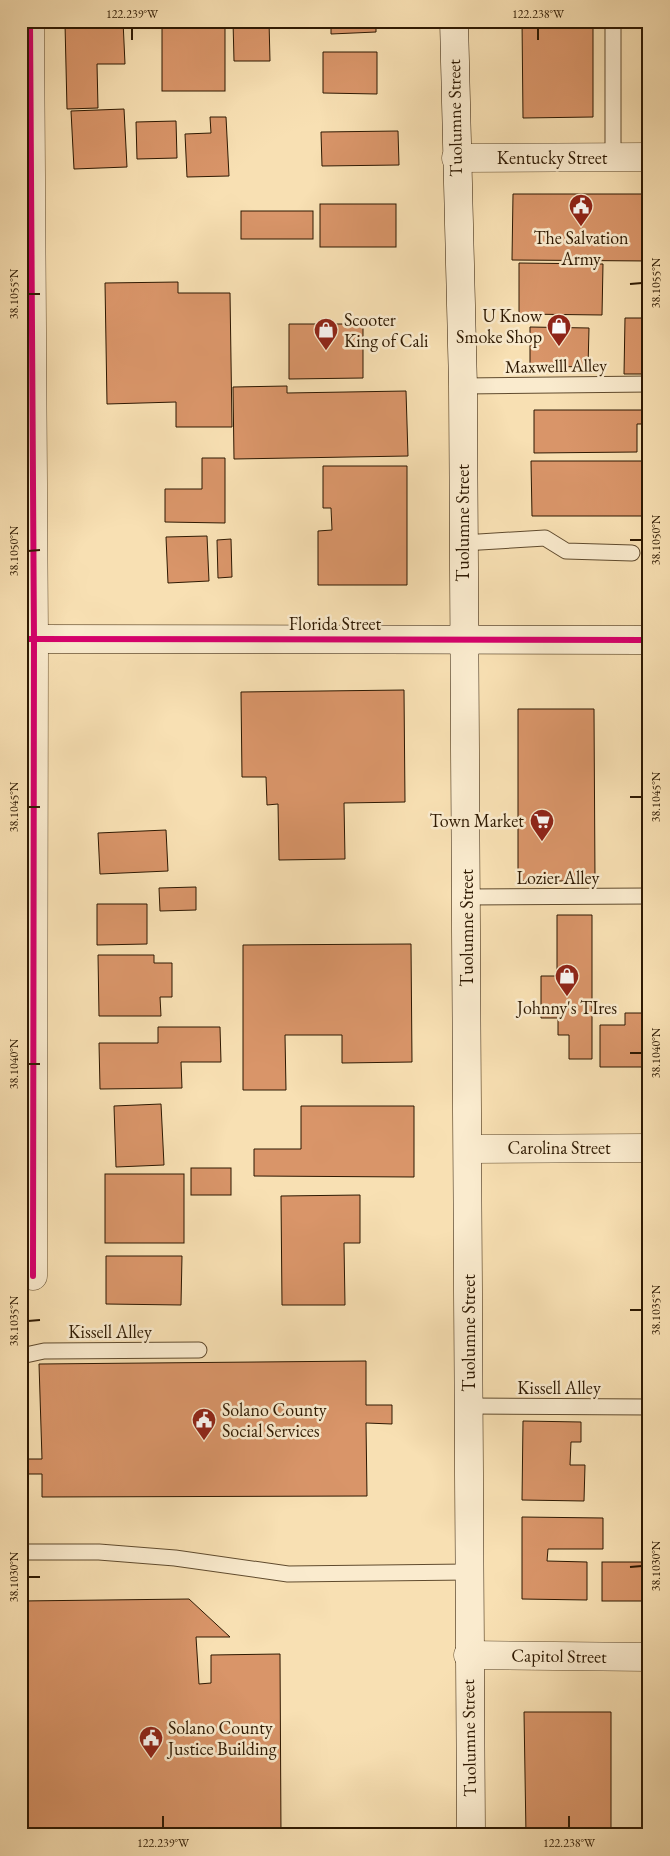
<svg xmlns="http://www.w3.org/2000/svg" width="670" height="1856" font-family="'EB Garamond',serif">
  <rect width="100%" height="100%" fill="#f8e0b3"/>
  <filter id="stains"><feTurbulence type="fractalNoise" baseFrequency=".004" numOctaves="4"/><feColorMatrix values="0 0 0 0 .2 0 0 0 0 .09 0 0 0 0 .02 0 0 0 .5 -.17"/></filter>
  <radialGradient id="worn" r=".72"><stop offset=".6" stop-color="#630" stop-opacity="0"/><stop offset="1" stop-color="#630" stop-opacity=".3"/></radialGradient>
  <g fill="#d99569" stroke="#2e1902">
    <path d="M103,21H123L125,64H97L98,108L67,109L65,24L103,23Z"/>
    <rect x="162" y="21" width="63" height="70"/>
    <path d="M233,21H269L270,61H234Z"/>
    <path d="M331,21H376V32L331,34Z"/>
    <path d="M522,21H593V117L523,118Z"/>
    <path d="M323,52H377V94L323,93Z"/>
    <path d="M124,109L127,167L74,169L71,111Z"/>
    <path d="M210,117H226L229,176L187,177L185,134L211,133Z"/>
    <path d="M176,121L177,158L137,159L136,122Z"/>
    <path d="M398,131L399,165L322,166L321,132Z"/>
    <path d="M513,194H649V261L512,260Z"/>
    <rect x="320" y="204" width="76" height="43"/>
    <rect x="241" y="211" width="72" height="28"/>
    <path d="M519,263L603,264L602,315L519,314Z"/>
    <path d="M178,282V293H230L232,427H176V402L107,404L105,283Z"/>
    <path d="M625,318H649V374H624Z"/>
    <path d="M289,324H363V378L289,379Z"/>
    <path d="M530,327L589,328L588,367L530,366Z"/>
    <path d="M287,386V393L406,391L408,456L234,459L233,387Z"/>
    <path d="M534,410H647L648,424H637V452L534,453Z"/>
    <path d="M202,458H225V523L165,522V489H202Z"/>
    <path d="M531,461H649V516H532Z"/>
    <path d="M323,466H407V585H318V531L332,530L331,508H323Z"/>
    <path d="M207,536L209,581L168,583L166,537Z"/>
    <path d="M231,539L232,577L218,578L217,540Z"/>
    <path d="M404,690L405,802L344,803L345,859L279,860L278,804L267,805L266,777H242L241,692Z"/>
    <path d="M518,709H594L595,881H518Z"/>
    <path d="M166,830L168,871L100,874L98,833Z"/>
    <path d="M196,887V910L160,911L159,888Z"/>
    <path d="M97,904H147V944L97,945Z"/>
    <path d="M557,915H592V1059H569V1035H558V1018H541V976H557Z"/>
    <path d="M411,944L412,1062L342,1063V1035H285L286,1090H243V945Z"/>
    <path d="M98,955H154V963H172V997H160L161,1016H99Z"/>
    <path d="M625,1013H649V1067H600V1025H625Z"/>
    <path d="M158,1027H220L221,1062H181L182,1088L100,1089L99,1043H158Z"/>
    <path d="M161,1104L164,1165L116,1167L114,1106Z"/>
    <path d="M301,1106H414V1177L254,1176V1149H301Z"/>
    <rect x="191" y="1168" width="40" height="27"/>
    <rect x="105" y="1174" width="79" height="69"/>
    <path d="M360,1195V1243H344L345,1305H282L281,1196Z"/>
    <path d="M106,1256H182L181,1305L106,1304Z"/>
    <path d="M366,1361V1405H392V1424L366,1423L367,1496L42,1497V1474H21V1459H42L39,1364Z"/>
    <path d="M523,1421L581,1422V1442H571L570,1465H585L584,1501L522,1500Z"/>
    <path d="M522,1517L603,1518V1549H548L547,1561L587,1562V1600L522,1599Z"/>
    <rect x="602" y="1562" width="47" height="39"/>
    <path d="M189,1599L230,1637H196L199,1684L211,1683V1655L280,1654L281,1835H21V1601Z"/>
    <path d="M524,1712H611V1835H526Z"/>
  </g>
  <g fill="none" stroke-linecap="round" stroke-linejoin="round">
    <defs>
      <g id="lane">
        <path d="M613,21V158"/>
        <path d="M463,386L649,384"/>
        <path d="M463,543L545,538L566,551L632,553"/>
        <path d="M467,897L649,896"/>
        <path d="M21,1356L44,1351L199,1350"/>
        <path d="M469,1406L649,1407"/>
        <path d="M21,1552H99L175,1558L288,1574L468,1572"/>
      </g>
      <g id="street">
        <path d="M30,21L34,639L33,1276"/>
        <path d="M456,158L649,157"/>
        <path d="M468,1149L649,1148"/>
        <path d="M468,1655L649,1657"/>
      </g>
      <g id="secondary">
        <path d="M454,21L463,386L471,1835"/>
        <path d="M21,639L649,640"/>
      </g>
    </defs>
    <use href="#lane" stroke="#604b2e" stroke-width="17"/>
    <use href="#street" stroke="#604b2e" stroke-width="29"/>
    <use href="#secondary" stroke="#2e1902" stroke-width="29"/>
    <use href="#lane" stroke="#faebce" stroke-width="15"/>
    <use href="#street" stroke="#faebce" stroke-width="28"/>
    <use href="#secondary" stroke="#faebce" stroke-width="28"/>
    <defs>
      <g id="cycleway">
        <path d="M30,21L34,639L33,1276"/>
        <path d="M21,639L649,640"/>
      </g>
    </defs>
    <use href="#cycleway" stroke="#faebce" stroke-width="9"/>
    <use href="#cycleway" stroke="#d6006c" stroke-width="6"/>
  </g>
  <path fill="none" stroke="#2e1902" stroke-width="2" d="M132,28V40M538,28V40M630,284L642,283M28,294H40M630,540H642M28,551L40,550M630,797H642M28,807H40M630,1053H642M28,1064H40M630,1310H642M28,1321L40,1320M630,1567L642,1566M28,1577H40M163,1816V1828M569,1816V1828"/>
  <defs>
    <symbol id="civic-pin" viewBox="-11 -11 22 30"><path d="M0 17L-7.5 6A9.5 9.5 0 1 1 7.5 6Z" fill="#8f2418" stroke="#faebce"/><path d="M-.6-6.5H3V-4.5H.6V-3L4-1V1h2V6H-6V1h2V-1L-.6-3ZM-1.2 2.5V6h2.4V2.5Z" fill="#fff"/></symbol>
    <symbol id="shop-pin" viewBox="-11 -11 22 30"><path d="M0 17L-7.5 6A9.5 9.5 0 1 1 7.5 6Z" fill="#8f2418" stroke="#faebce"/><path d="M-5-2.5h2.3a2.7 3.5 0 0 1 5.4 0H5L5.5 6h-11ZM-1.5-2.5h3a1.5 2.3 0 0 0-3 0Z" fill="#fff"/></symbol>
    <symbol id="supermarket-pin" viewBox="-11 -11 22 30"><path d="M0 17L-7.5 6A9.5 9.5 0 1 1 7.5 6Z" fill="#8f2418" stroke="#faebce"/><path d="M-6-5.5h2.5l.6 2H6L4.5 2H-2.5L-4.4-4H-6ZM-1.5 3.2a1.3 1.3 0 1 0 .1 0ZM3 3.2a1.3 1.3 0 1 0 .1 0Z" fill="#fff"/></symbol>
  </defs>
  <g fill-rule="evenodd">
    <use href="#civic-pin" x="567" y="192" width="28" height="38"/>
    <use href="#shop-pin" x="545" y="312" width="28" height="38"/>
    <use href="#shop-pin" x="312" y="316" width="28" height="38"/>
    <use href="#supermarket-pin" x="528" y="807" width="28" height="38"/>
    <use href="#shop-pin" x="553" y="962" width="28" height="38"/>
    <use href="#civic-pin" x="190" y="1406" width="28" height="38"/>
    <use href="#civic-pin" x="137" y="1724" width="28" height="38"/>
  </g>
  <g text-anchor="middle" stroke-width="5" stroke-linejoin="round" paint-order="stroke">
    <g font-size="18" fill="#2e1902" stroke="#faebce">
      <text transform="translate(455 118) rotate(-91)" y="6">Tuolumne Street</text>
      <text x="552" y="164">Kentucky Street</text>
      <text transform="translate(556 366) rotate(-1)" y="6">Maxwelll Alley</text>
      <text transform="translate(463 523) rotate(-90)" y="6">Tuolumne Street</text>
      <text x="335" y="630">Florida Street</text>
      <text x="558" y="884">Lozier Alley</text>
      <text transform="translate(467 928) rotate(-90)" y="6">Tuolumne Street</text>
      <text x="559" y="1154">Carolina Street</text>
      <text x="110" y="1338">Kissell Alley</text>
      <text transform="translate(469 1333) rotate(-90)" y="6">Tuolumne Street</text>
      <text x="559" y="1394">Kissell Alley</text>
      <text transform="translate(559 1656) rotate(1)" y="6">Capitol Street</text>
      <text transform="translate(469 1738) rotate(-91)" y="6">Tuolumne Street</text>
    </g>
    <g font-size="18" fill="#2e1902" stroke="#faebce" text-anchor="start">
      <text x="581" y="244" text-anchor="middle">The Salvation<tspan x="581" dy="21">Army</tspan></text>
      <text x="542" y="322" text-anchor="end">U Know<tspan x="542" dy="21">Smoke Shop</tspan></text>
      <text x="344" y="326">Scooter<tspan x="344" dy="21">King of Cali</tspan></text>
      <text x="524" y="827" text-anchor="end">Town Market</text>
      <text x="567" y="1014" text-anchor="middle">Johnny's TIres</text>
      <text x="222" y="1416">Solano County<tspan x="222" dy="21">Social Services</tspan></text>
      <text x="168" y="1734">Solano County<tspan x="168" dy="21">Justice Building</tspan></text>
    </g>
  </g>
  <rect width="670" height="1856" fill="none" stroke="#f8e0b3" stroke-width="55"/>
  <rect x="28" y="28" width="614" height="1800" fill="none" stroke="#2e1902" stroke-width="2"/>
  <g font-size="12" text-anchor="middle" fill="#2e1902">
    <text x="132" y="18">122.239°W</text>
    <text x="538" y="18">122.238°W</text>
    <text transform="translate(656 283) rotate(-90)" y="4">38.1055°N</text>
    <text transform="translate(14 294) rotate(-90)" y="4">38.1055°N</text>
    <text transform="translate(656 540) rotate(-90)" y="4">38.1050°N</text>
    <text transform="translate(14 551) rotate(-90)" y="4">38.1050°N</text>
    <text transform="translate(656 797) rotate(-90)" y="4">38.1045°N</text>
    <text transform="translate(14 807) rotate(-90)" y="4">38.1045°N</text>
    <text transform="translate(656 1053) rotate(-90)" y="4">38.1040°N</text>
    <text transform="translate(14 1064) rotate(-90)" y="4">38.1040°N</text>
    <text transform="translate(656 1310) rotate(-90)" y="4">38.1035°N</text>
    <text transform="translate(14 1321) rotate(-90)" y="4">38.1035°N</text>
    <text transform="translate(656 1566) rotate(-90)" y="4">38.1030°N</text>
    <text transform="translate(14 1577) rotate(-90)" y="4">38.1030°N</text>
    <text x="163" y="1847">122.239°W</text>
    <text x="569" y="1847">122.238°W</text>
  </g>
  <rect width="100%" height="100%" filter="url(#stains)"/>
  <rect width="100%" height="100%" fill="url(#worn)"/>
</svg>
